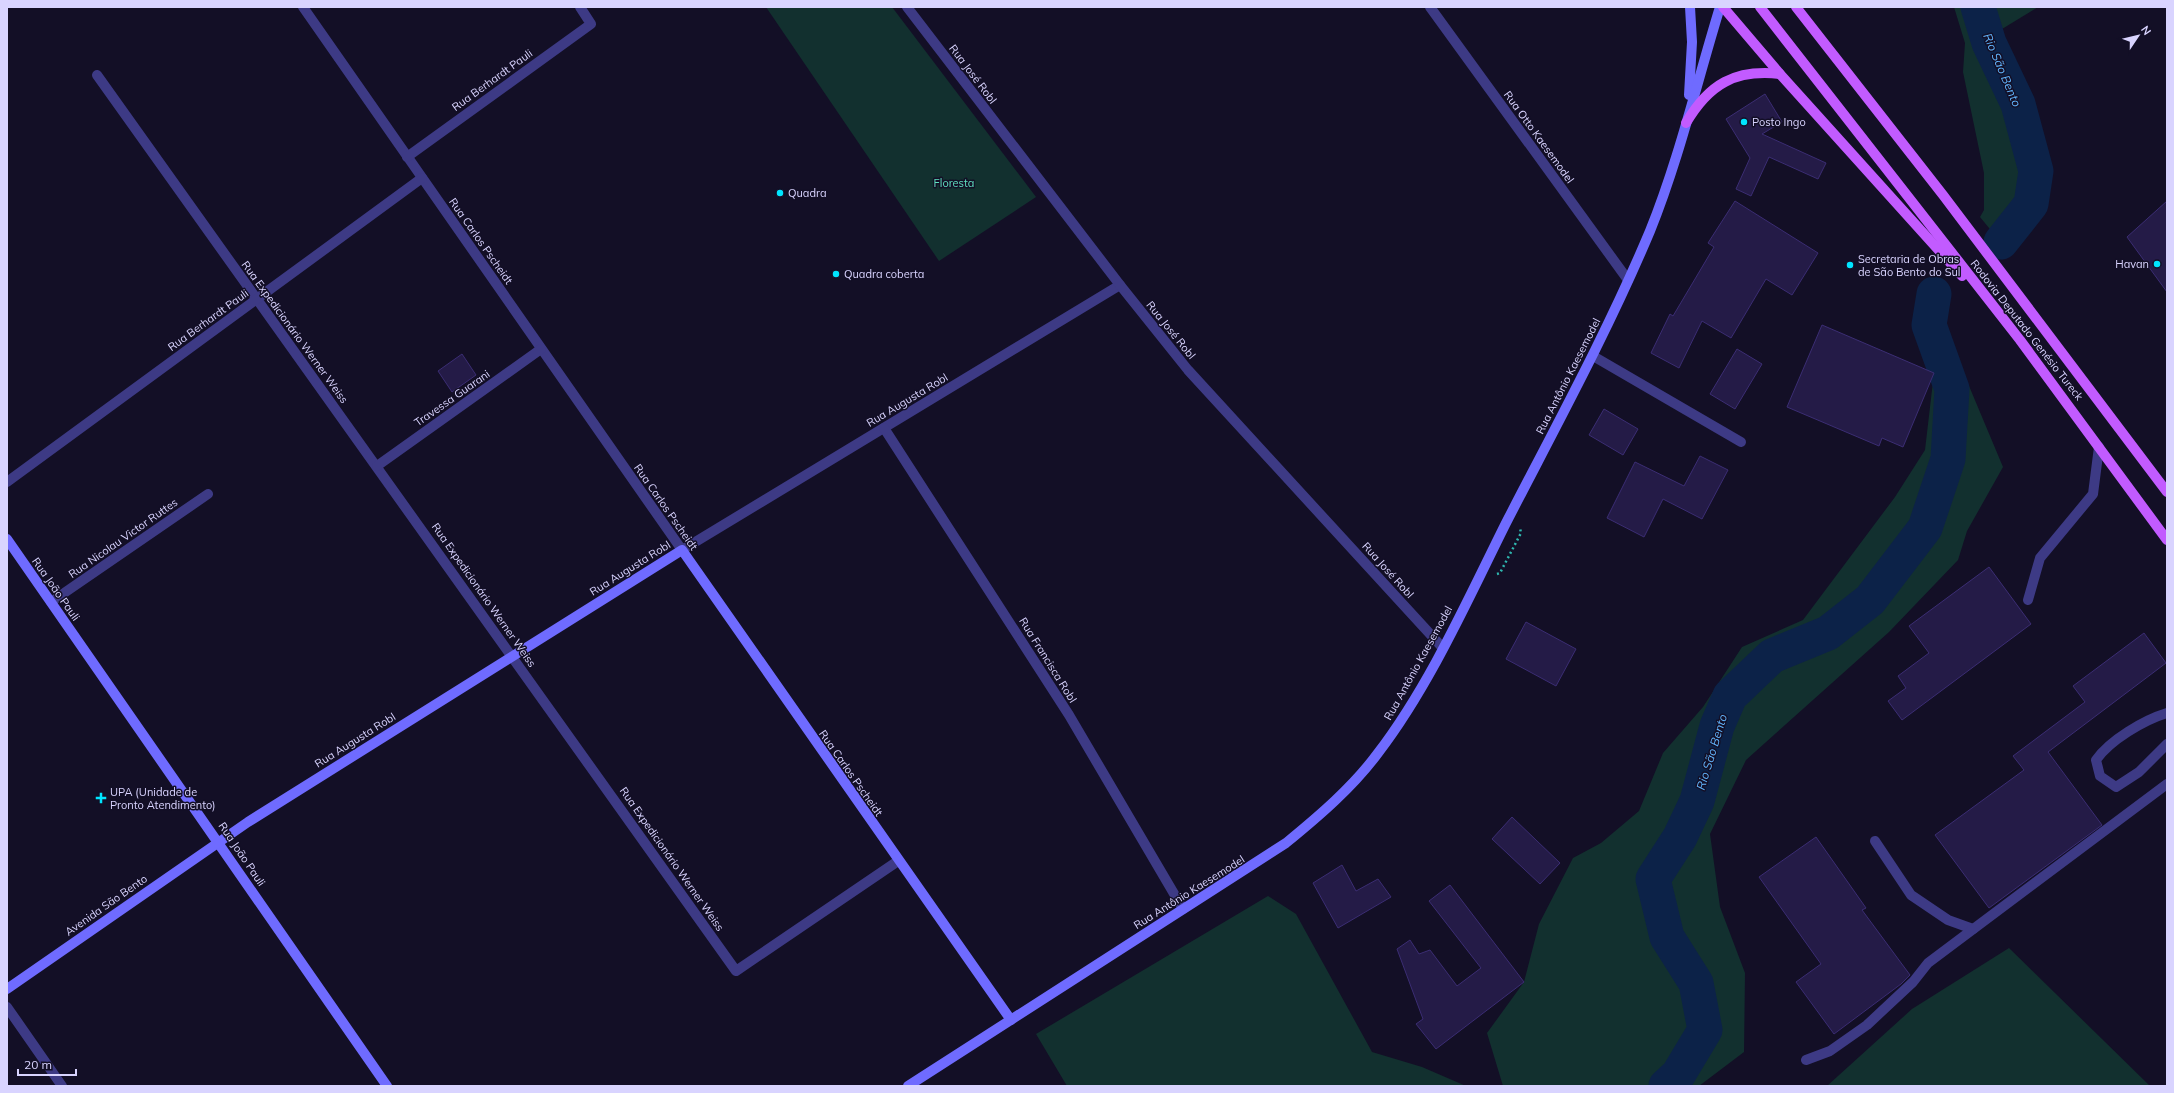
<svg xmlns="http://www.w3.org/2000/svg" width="2174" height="1093" font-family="Mulish,sans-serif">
  <rect width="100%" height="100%" fill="#130f26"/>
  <g fill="#12302f">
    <path d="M766,7H892L1036,197L939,261Z"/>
    <path d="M1954,7H1978L2027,168L2021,202L1994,234L1980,217L1984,210V173L1963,72L1965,43Z"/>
    <path d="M1993,7H2038L2002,29Z"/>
    <path d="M1925,281L2003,467L1967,531L1958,560L1889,632L1746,760L1710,834L1720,907L1745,973L1744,1052L1699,1086H1503L1487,1033L1524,982L1539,924L1573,858L1601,843L1639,811L1663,753L1703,707L1742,647L1803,620L1895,497L1925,450L1934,373L1919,338Z"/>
    <path d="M1268,896L1296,914L1372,1052L1422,1067L1466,1086H1067L1036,1034Z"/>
    <path d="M2009,948L2150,1086H1827L1912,1009Z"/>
  </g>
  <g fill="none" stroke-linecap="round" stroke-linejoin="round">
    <g stroke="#0c2248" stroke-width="35">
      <path d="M1978,7L1989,43L2018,104L2036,171L2031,204L2001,242"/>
      <path d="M1666,1086L1678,1075L1705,1030L1696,983L1667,937L1653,879L1680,837L1697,801L1717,726L1730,696L1772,656L1828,633L1870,600L1925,528L1948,459L1952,389L1929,325L1934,294"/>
    </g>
  </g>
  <g fill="#241b47" stroke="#3b2d73">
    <path d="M1765,94L1782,122L1762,134L1826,163L1818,179L1769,157L1751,196L1736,189L1750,158L1726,119Z"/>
    <path d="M1735,201L1818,253L1792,295L1766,279L1731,338L1702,321L1679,368L1651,353L1670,314L1673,316L1714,247L1708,243Z"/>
    <path d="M2167,201V292L2127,237Z"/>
    <path d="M1822,325L1934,373L1903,447L1882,438L1879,446L1787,407Z"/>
    <path d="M1737,349L1762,364L1735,409L1710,394Z"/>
    <path d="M462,354L476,375L452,392L438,371Z"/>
    <path d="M1604,409L1638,429L1623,455L1589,435Z"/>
    <path d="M1700,456L1728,470L1702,519L1663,499L1644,537L1607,518L1635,462L1684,486Z"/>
    <path d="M1989,567L2031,624L1902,720L1888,701L1906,688L1898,676L1929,653L1909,626Z"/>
    <path d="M1526,622L1576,649L1556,686L1506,659Z"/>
    <path d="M2144,633L2166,663L2048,752L2102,825L1989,908L1935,835L2024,770L2013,756L2085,702L2073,686Z"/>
    <path d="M1512,817L1560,863L1540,884L1492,839Z"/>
    <path d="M1816,837L1866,908L1862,910L1910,975L1901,984L1834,1034L1796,982L1821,964L1759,877Z"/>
    <path d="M1342,865L1356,891L1378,879L1391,897L1338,928L1313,883Z"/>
    <path d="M1450,885L1524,982L1436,1049L1416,1024L1423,1019L1397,949L1410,940L1419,954L1430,950L1457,986L1481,968L1429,901Z"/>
  </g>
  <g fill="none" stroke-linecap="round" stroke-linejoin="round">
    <path stroke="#2fb8b0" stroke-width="2.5" stroke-dasharray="2 3" stroke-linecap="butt" d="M1497,574L1500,573L1521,533L1520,528"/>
    <g stroke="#3d3a85" stroke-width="10">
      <path d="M1593,356L1741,442"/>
      <path d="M2028,600L2040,558L2093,494L2099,447"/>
      <path d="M51,602L208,494"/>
      <path d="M2167,713C2144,720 2110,740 2096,760L2100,776L2116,787L2139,772L2167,744"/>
      <path d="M1875,841L1911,895L1948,920L1973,929"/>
      <path d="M1806,1060L1830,1051L1867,1025L1913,982L1928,963L2167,784"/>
    </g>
    <g stroke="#3d3a85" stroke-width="10">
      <path d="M303,7L682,550L1120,285"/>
      <path d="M907,7L1120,285L1188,370L1442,647"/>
      <path d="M1430,7L1628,280"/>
      <path d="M97,75L736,971L898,861"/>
      <path d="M407,157L591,24L580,7"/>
      <path d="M884,428L1069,715L1183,909"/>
      <path d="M377,466L541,349"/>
      <path d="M7,482L422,178"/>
      <path d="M7,1007L62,1086"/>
    </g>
    <g stroke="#6f6bff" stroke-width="10">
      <path d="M1689,95L1692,42L1690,7"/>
      <path d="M7,539L387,1086"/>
      <path d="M7,989L248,822L682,550L1011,1020"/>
      <path d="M908,1086L1286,843C1319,816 1353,787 1378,753C1430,685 1468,599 1506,523C1556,426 1608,331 1650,231C1679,159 1697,82 1720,7"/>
    </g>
    <g stroke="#c25bff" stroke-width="10">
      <path d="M1723,7L1780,74L1962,276"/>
      <path d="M1760,7L2020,340L2167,540"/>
      <path d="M1796,7L1943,195L2167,492"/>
      <path d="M1686,123C1709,84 1735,69 1780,74"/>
    </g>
  </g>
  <g fill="#00e5ff" stroke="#130f26" stroke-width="1.5">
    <circle cx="1744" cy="122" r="4"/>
    <circle cx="780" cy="193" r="4"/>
    <circle cx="2157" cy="264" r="4"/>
    <circle cx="1850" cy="265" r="4"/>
    <circle cx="836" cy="274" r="4"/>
    <path d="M99 792h4v4h4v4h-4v4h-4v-4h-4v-4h4z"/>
  </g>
  <g text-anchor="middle" stroke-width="3" stroke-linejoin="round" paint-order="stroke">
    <g font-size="11" fill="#d9d4ff" stroke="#130f26">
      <text transform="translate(973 74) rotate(53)" y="4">Rua José Robl</text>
      <text transform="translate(492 80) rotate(-36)" y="4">Rua Berhardt Pauli</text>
      <text transform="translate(1539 137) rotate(54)" y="4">Rua Otto Kaesemodel</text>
      <text transform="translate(481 241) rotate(55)" y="4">Rua Carlos Pscheidt</text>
      <text transform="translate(208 320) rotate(-36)" y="4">Rua Berhardt Pauli</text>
      <text transform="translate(1171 330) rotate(51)" y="4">Rua José Robl</text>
      <text transform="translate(2027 330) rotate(52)" y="4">Rodovia Deputado Genésio Tureck</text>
      <text transform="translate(295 332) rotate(54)" y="4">Rua Expedicionário Werner Weiss</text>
      <text transform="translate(1568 376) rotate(-63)" y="4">Rua Antônio Kaesemodel</text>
      <text transform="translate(452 398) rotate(-35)" y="4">Travessa Guarani</text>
      <text transform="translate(907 400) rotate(-31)" y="4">Rua Augusta Robl</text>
      <text transform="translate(666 507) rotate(55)" y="4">Rua Carlos Pscheidt</text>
      <text transform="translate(123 538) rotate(-35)" y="4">Rua Nicolau Victor Ruttes</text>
      <text transform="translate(630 568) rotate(-32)" y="4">Rua Augusta Robl</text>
      <text transform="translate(1388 570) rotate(48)" y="4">Rua José Robl</text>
      <text transform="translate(56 589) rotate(55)" y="4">Rua João Pauli</text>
      <text transform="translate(484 595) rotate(55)" y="4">Rua Expedicionário Werner Weiss</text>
      <text transform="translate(1048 660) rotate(58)" y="4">Rua Francisca Robl</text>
      <text transform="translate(1418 663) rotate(-61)" y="4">Rua Antônio Kaesemodel</text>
      <text transform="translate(355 740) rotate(-32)" y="4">Rua Augusta Robl</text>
      <text transform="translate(851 773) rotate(55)" y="4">Rua Carlos Pscheidt</text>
      <text transform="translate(242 854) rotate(56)" y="4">Rua João Pauli</text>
      <text transform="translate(672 859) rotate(55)" y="4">Rua Expedicionário Werner Weiss</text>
      <text transform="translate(1189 892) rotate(-32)" y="4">Rua Antônio Kaesemodel</text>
      <text transform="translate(106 905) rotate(-35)" y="4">Avenida São Bento</text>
    </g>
    <g font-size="11" fill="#d9d4ff" stroke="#130f26" text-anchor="start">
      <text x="1752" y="126">Posto Ingo</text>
      <text x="788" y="197">Quadra</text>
      <text x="1858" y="263">Secretaria de Obras<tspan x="1858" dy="13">de São Bento do Sul</tspan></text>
      <text x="2149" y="268" text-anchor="end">Havan</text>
      <text x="844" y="278">Quadra coberta</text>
      <text x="110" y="796">UPA (Unidade de<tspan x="110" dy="13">Pronto Atendimento)</tspan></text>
    </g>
    <g font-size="11" fill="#5fe0c0" stroke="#130f26">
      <text x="954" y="187">Floresta</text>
    </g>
    <g font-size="12" font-style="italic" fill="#62b6ff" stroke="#130f26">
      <text transform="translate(2002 70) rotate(67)" y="4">Rio São Bento</text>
      <text transform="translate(1712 752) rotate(-73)" y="4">Rio São Bento</text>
    </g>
  </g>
  <rect width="2174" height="1093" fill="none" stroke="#d9d4ff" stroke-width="16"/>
  <g transform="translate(2138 36) rotate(55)" stroke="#130f26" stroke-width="3" paint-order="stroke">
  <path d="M0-3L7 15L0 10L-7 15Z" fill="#d9d4ff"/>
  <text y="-6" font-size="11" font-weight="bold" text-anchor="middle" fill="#d9d4ff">N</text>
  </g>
  <path d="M18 1069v6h58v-6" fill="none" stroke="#d9d4ff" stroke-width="2"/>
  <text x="24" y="1069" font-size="12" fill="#d9d4ff" stroke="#130f26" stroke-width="3" paint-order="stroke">20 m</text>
</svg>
